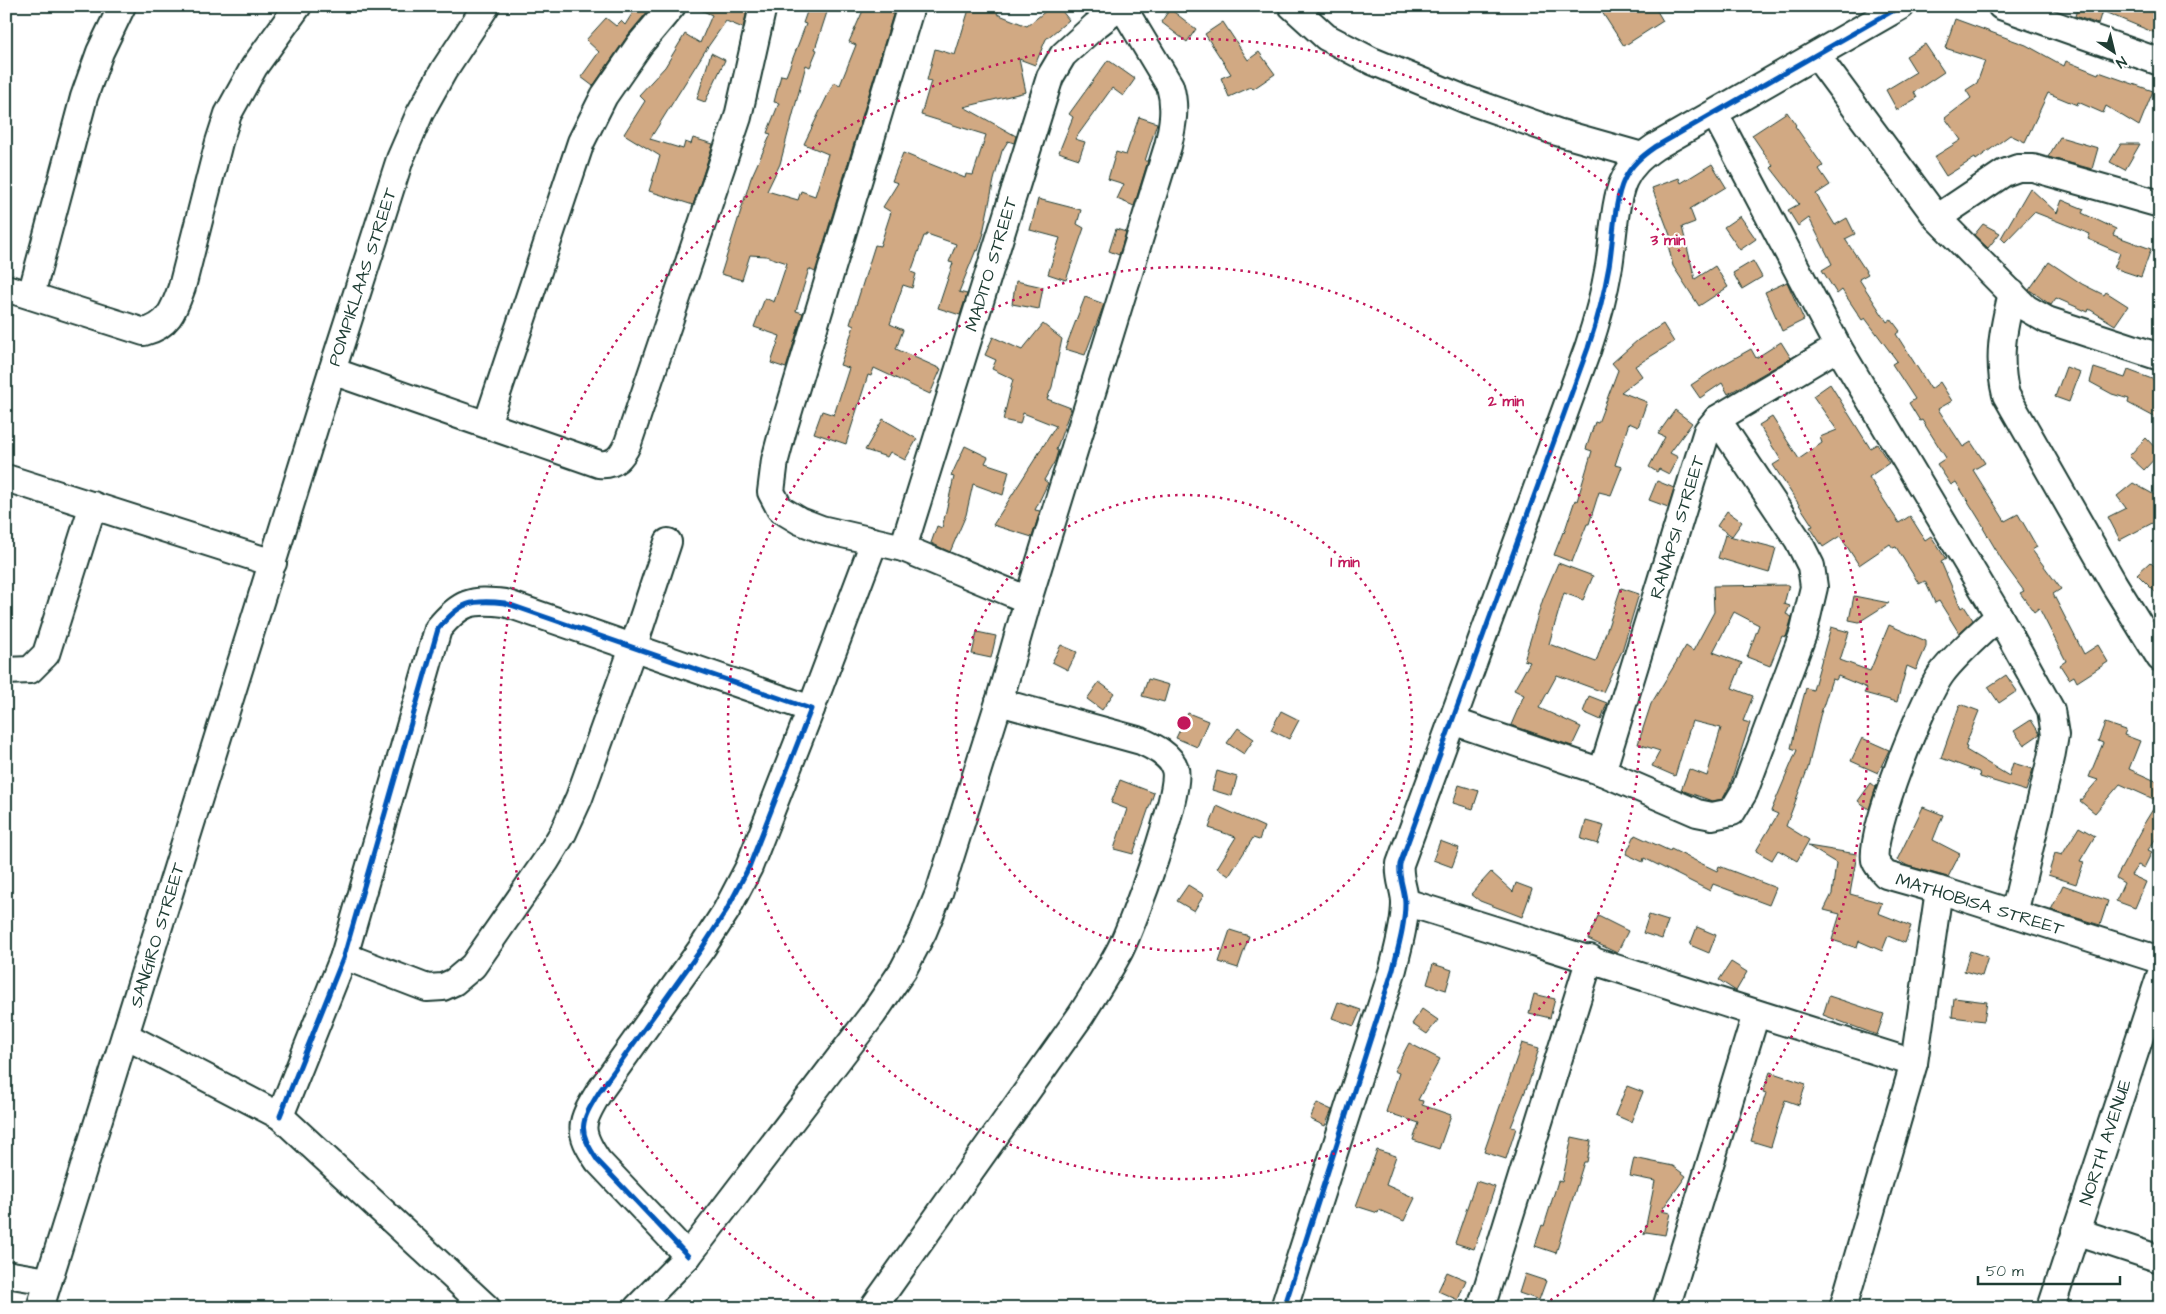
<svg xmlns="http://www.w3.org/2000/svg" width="2166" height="1314" font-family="'Architects Daughter',sans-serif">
  <rect width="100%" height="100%" fill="#fff"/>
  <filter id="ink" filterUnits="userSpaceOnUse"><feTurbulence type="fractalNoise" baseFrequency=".02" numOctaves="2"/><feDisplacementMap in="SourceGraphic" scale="10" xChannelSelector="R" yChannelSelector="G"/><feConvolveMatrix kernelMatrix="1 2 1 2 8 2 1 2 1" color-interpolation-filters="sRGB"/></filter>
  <g filter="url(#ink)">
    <g fill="#d1a983" stroke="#1f3d34">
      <path d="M637,6H652L628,35L593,86L581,77L599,52L586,40L606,18L616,26L621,21L625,25Z"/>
      <path d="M692,6H738L747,10L743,28L726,21L705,51L650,139L683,149L685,142L691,144L693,138L713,144L693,205L649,191L660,156L624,134L645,101L639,95L665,67L685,34L700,43L712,15Z"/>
      <path d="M809,6H829L815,49L817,50L810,67L806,65L780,164L767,191L798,200L801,191L815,196L828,154L804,144L834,82L840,85L856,45L849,42L865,6H888L895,8L815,272L809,269L796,311L803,313L786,368L771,363L780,336L754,327L765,298L774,302L787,263L766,256L750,255L742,280L721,274L751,178L771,134L767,133L779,103L774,102L781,75L786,76L806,24L803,23Z"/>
      <path d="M970,6H1001L997,14L1027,26L1052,6H1058L1069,20L1046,39L1035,65L1019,59L1026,92L964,107L1016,136L1014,143L1008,141L1002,151L994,180L983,233H984L978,251L976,250L959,292L967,294L960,315L938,308L953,263L949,262L956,244L927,234L926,236H924L911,272L916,274L912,288L903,285L890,324L903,330L896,349L941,369L930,394L874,368L871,376L868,375L846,444L814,433L822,411L834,415L849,368L840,365L854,326L850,324L875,245L880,246L891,212L883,207L898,183L892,181L903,153L965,178L966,174L973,175L986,135L921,115L931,81L927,80L935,49L955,55Z"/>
      <path d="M1598,6H1654L1663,21L1624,46Z"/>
      <path d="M2078,6H2133L2160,14V35L2102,11L2098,24L2075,16Z"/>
      <path d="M1170,9L1196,29L1187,42L1161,22Z"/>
      <path d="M1955,19L2026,45L2064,66L2066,61L2098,74L2099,72L2153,91L2139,126L2106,106L2103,113L2078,102L2077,105L2048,93L2025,142L2010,135L1976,160L1975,158L1946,176L1934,157L1961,140L1945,118L1971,98L1966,90L1977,83L1985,61L1945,48Z"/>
      <path d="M1223,22L1248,60L1259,52L1275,74L1253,89L1251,87L1229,97L1221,78L1231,74L1205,34Z"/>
      <path d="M1925,44L1944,72L1914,92L1917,98L1897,110L1886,90L1916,72L1906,56Z"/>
      <path d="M711,53L725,60L705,102L697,99Z"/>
      <path d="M1108,60L1135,79L1123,96L1112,88L1075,139L1085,142L1079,159L1064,154L1059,152L1073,117L1069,114Z"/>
      <path d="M1787,112L1796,125L1795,126L1823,166L1819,169L1830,185L1816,194L1835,225L1847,218L1855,234L1845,239L1868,274L1859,279L1887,322L1891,319L1900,331L1896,334L1931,389L1940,382L1952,401L1938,409L1963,447L1971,442L1985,463L1973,470L2005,521L2018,514L2037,547L2032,550L2061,589L2053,594L2084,654L2098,645L2108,662L2077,682L2074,676L2069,679L2060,665L2066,661L2039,608L2034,612L2020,593L2024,591L2005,565L1983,528L1984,527L1956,482L1951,485L1937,464L1946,458L1922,420L1920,421L1909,403L1915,399L1892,364L1897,361L1865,318L1862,320L1842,290L1837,294L1822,270L1832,264L1809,218L1798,226L1788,210L1799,204L1771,168L1773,166L1752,135Z"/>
      <path d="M1139,117L1157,123L1145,161H1148L1134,206L1117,199L1124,184L1108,179L1116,152L1126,155Z"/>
      <path d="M2060,137L2098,148L2092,169L2048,157Z"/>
      <path d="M2121,144H2140L2125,170L2110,162Z"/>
      <path d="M1712,164L1726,187L1690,209L1695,222L1682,227L1695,279L1715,266L1728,287L1699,306L1673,266L1668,245L1673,243L1652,188L1679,178L1681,183Z"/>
      <path d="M2030,188L2057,213L2062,200L2084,209L2082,213L2116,229L2113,235L2151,249L2141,277L2114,268L2120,253L2088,239L2090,234L2034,212L2005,242L2001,238Z"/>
      <path d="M1038,199L1081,210L1077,224L1084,228L1066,280L1048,274L1060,238L1030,230Z"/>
      <path d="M1740,216L1756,239L1740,250L1724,227Z"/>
      <path d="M1983,224L2000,233L1988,248L1974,235Z"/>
      <path d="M1116,229L1126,232L1119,255L1109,251Z"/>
      <path d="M1753,261L1762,277L1742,289L1733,273Z"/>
      <path d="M2049,262L2082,284L2104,295L2106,292L2128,306L2115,325L2089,309L2088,312L2056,298L2051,305L2031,291L2029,290Z"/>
      <path d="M1016,281L1043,287L1039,309L1012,304Z"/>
      <path d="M1787,282L1804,320L1782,331L1765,292Z"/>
      <path d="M1085,297L1104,304L1085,355L1065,349Z"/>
      <path d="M1043,324L1062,339L1052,387L1047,399L1071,408L1056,450L1058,451L1055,461L1044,480L1048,483L1035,510L1040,511L1032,537L993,525L1056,426L1023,413L1020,424L1003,420L1013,379L992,369L996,360L985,355L993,337L1022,350Z"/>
      <path d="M1663,324L1674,342L1635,366L1642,376L1621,392L1647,402L1638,427L1629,423L1615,465L1622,467L1611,495L1599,492L1589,524H1587L1572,562L1554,555L1563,532L1564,533L1575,500L1577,501L1592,451L1586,449L1595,422L1598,423L1618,370L1612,363L1638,340Z"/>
      <path d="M1781,342L1791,358L1728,394L1722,383L1700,398L1691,385L1717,368L1751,349L1756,358Z"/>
      <path d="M2066,367L2080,372L2069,402L2055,397Z"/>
      <path d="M2094,368L2125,378L2128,370L2160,382V420L2128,403L2129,399L2112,394L2090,382Z"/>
      <path d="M1830,384L1870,448L1877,444L1889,463L1869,477L1899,523L1910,516L1925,540L1931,536L1946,559L1941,562L1961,608L1964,606L1973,620L1959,633L1939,601L1935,603L1925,581L1919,584L1896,547L1893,548L1890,544L1859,565L1840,536L1823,547L1810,527L1813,526L1773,465L1781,460L1759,425L1772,417L1799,459L1822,443L1820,437L1837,430L1813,396Z"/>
      <path d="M1675,410L1692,423L1670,453L1678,457L1669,474L1659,469L1657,472L1649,467L1665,437L1658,434Z"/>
      <path d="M883,419L917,439L905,460L890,452L887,457L865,450Z"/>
      <path d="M2146,438L2160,453L2144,470L2129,456Z"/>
      <path d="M965,446L988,457L985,463L1009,471L1003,495L973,484L966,515L950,552L931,543L937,526L942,528L954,477L951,476Z"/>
      <path d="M1657,481L1674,488L1668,507L1649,500Z"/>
      <path d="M2133,483L2160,498V519L2120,540L2108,517L2126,508L2117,496Z"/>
      <path d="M1727,511L1742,522L1732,536L1717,526Z"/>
      <path d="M1725,535L1776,548L1769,573L1718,558Z"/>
      <path d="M2150,562L2160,572V597L2137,574Z"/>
      <path d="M1558,563L1593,576L1583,600L1564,593L1549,644L1596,662L1621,588L1639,594L1622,651L1603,692L1557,675L1539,708L1581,727L1572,746L1511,725L1524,695L1514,690L1530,662L1524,660L1543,599Z"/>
      <path d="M1789,585L1784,604L1790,606L1786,614L1792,617L1786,637L1782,636L1770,666L1747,657L1759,625L1734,612L1713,652L1742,663L1732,688L1753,696L1743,721L1750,723L1730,785L1723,799L1712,801L1681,790L1689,769L1707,776L1721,728L1692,721L1675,776L1652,766L1660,751L1638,744L1651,704L1686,646L1693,651L1714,612L1713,586Z"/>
      <path d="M1854,596L1889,603L1859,622L1849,620Z"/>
      <path d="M1889,625L1926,641V647L1916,670L1907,666L1897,702L1864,693L1867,688L1838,676L1836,680L1832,679L1820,716L1808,768L1786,826L1809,840L1797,861L1778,850L1772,860L1756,851L1778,814L1771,811L1797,750L1791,748L1800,710L1806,688L1813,690L1831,627L1849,632L1840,660L1870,671Z"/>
      <path d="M977,632L996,636L991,658L972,654Z"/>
      <path d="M1061,645L1077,652L1068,670L1052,662Z"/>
      <path d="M2006,675L2017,691L1999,703L1988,687Z"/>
      <path d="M1148,679L1169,685L1164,702L1142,696Z"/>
      <path d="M1099,682L1114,693L1102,710L1087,699Z"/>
      <path d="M1589,696L1607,703L1601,720L1583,712Z"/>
      <path d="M1960,704L1979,711L1965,746L1967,747L1966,750L2009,776L2013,763L2033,769L2026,791L1980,777L1979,772L1941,758Z"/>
      <path d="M1281,711L1299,720L1289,739L1271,730Z"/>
      <path d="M1188,713L1208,721L1197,747L1176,738Z"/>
      <path d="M2031,720L2040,734L2024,745L2014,731Z"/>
      <path d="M2105,723L2126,730L2124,735L2140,741L2129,769L2160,783V839L2157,837L2148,850L2152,852L2144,868L2138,865L2131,875L2146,882L2135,908L2116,901L2124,883L2116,878L2143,828L2142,827L2158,801L2120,784L2095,813L2080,801L2098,780L2089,777L2103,743L2098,741Z"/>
      <path d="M1238,728L1254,739L1244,754L1227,743Z"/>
      <path d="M1862,738L1889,750L1878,773L1851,761Z"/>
      <path d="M1217,771L1237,777L1232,796L1212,790Z"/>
      <path d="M1120,780L1154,793L1133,854L1114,849L1127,809L1111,803Z"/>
      <path d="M1871,783L1876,787L1869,809L1858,801Z"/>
      <path d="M1459,785L1479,791L1473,809L1453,803Z"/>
      <path d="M1217,806L1264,827L1259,840L1253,838L1229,876L1217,868L1236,837L1209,828Z"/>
      <path d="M1923,807L1943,815L1933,840L1960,854L1948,877L1908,866L1897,860Z"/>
      <path d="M1586,821L1604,826L1598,844L1581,839Z"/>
      <path d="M2079,827L2095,836L2080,861L2084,862L2076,884L2048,875L2055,853L2062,855Z"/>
      <path d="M1635,835L1670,851L1671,849L1717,871L1719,866L1776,888L1769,905L1713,884L1710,891L1644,858L1643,862L1626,854Z"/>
      <path d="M1440,841L1459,848L1452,867L1433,860Z"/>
      <path d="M1808,846L1857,854L1850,894L1882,903L1878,913L1911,926L1905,943L1888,936L1882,951L1859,941L1857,948L1832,940L1840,914L1824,910L1832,894L1836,863Z"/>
      <path d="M1491,872L1513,892L1516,883L1532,889L1522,917L1480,901L1471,894Z"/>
      <path d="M1188,885L1204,895L1194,911L1177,901Z"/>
      <path d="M2063,885L2108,901L2100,925L2051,910Z"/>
      <path d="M1649,915L1668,921L1662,939L1643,933Z"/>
      <path d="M1598,916L1628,931L1617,953L1588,939Z"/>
      <path d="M1697,927L1716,935L1709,953L1690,945Z"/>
      <path d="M1230,930L1249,936L1238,968L1219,962Z"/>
      <path d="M1970,951L1988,957L1982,976L1964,971Z"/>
      <path d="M1731,962L1747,972L1736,991L1719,980Z"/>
      <path d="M1433,964L1452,970L1446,990L1427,984Z"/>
      <path d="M1534,994L1555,999L1550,1018L1529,1013Z"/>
      <path d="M1829,996L1884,1014L1877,1035L1823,1015Z"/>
      <path d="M1954,998L1987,1002L1984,1021L1952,1017Z"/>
      <path d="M1338,1002L1361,1010L1354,1026L1332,1018Z"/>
      <path d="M1422,1009L1438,1020L1427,1034L1412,1024Z"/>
      <path d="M1409,1043L1440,1059L1418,1100L1423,1101L1422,1105L1451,1115L1439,1149L1413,1140L1419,1123L1386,1112L1399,1073L1394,1071Z"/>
      <path d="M1522,1043L1539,1048L1530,1079L1511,1127L1516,1128L1506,1159L1484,1152Z"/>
      <path d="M1770,1072L1806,1084L1799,1105L1785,1100L1771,1147L1751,1141L1766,1093L1763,1092Z"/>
      <path d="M1627,1086L1643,1092L1631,1122L1615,1115Z"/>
      <path d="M1317,1103L1332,1110L1325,1126L1310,1119Z"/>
      <path d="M1572,1137L1591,1141L1587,1162H1584L1556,1253L1535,1246L1542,1225L1544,1226L1558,1181L1562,1182Z"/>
      <path d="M1377,1150L1396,1156L1386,1185L1415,1198L1404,1221L1379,1210L1378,1213L1356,1206Z"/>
      <path d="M1634,1158L1673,1166L1686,1176L1661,1211L1670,1213L1665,1235L1646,1232L1644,1235L1655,1181L1630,1176Z"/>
      <path d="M1476,1181L1495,1187L1474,1249L1455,1243Z"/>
      <path d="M1447,1272L1466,1280L1458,1300L1438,1291Z"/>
      <path d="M1525,1274L1546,1281L1539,1300L1519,1293Z"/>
    </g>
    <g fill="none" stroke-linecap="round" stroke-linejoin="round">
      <defs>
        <g id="minor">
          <path d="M911,6L783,430L775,460L771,492L780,509L800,521L821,529L903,548L1028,600"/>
          <path d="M1292,6L1326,37L1372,61L1467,100L1557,132L1642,156"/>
          <path d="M2001,6L2160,62"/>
          <path d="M1817,56L1937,218L2026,308L2047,320L2160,357"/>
          <path d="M1715,114L1838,347L1999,616L2051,710L2055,735L2051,758L2014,914"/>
          <path d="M1937,218L2004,173L2018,168H2033L2160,204"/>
          <path d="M6,288L144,332C169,326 174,309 182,287L219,142L228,114L254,67L298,6"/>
          <path d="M2012,293C2003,330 1997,358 2006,395L2114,584L2160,658"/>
          <path d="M31,295L84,97L100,52L122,6"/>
          <path d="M332,371L599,464C615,466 622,456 628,443L738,117L763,6"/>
          <path d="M487,424L581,142L604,96L640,44L672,6"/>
          <path d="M6,478L273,563"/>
          <path d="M903,548L1050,77L1063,55L1095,26L1121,6"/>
          <path d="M1999,616C1980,634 1958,652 1942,673C1923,698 1870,831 1875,860C1877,866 1882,871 1886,875L1939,890L2160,960"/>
          <path d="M6,671L30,670L46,654L93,505"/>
          <path d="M811,709L874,542"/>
          <path d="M1452,721L1602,772L1697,813L1712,816L1732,812L1744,792L1803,634L1814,587L1811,566L1798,540L1717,419"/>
          <path d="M1602,772L1707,431L1717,419L1838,347"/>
          <path d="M1405,902C1575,954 1744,1010 1914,1063"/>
          <path d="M344,956L427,988L443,987L454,982L473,966L546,861L563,833L579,798L633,648L668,542"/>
          <path d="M126,1036L280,1116L487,1308"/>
          <path d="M280,1116L344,956L438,629C460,602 471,599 505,603L811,709L749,867L726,911L702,948L599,1092C580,1123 577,1130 598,1161L688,1256"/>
          <path d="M2075,1231L2160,1259"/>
          <path d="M6,1274L48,1281"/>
          <path d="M40,1308L332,371L400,159L420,113L444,70L486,6"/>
          <path d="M637,1308L688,1256L873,1014L903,970L923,932L939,893L999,702L1028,600L1168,146C1173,124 1176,107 1170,86L1122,6"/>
          <path d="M873,1308L1081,1015C1094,994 1108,973 1120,950C1133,924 1182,793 1175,769C1171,755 1154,747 1141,741L999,702"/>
          <path d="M1284,1308L1393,969C1398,948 1405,925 1405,903C1405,890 1398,878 1400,864L1588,348C1597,321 1604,295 1609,266C1613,243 1614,200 1624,180C1631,165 1642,156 1655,147L1901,6"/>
          <path d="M1481,1308L1590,958"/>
          <path d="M1666,1308L1756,1014"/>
          <path d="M1843,1308L1914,1063L1939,890"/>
          <path d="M2051,1308L2160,976"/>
        </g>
      </defs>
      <use href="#minor" stroke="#1f3d34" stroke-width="30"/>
      <use href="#minor" stroke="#fff" stroke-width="26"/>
      <defs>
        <g id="cycleway">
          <path d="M280,1116L344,956L438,629C460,602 471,599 505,603L811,709L749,867L726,911L702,948L599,1092C580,1123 577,1130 598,1161L688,1256"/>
          <path d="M1284,1308L1393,969C1398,948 1405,925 1405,903C1405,890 1398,878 1400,864L1588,348C1597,321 1604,295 1609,266C1613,243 1614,200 1624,180C1631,165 1642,156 1655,147L1901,6"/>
        </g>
      </defs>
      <use href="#cycleway" stroke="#fff" stroke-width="8"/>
      <use href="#cycleway" stroke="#0057b8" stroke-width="5"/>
    </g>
  </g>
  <g fill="none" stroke="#c2185b" stroke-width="2.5" stroke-dasharray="2.5 5">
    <circle cx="1184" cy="723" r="228"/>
    <circle cx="1184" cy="723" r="456"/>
    <path d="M827 1306A684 684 0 1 1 1541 1306"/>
  </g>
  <g text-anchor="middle" stroke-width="4.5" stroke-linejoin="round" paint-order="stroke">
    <g font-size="18" fill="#1f3d34" stroke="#fff">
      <text transform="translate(991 264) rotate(-73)" y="6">MADITO STREET</text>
      <text transform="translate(362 277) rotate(-72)" y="6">POMPIKLAAS STREET</text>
      <text transform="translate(1677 527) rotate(-73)" y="6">RANAPSI STREET</text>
      <text transform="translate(1980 904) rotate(17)" y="6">MATHOBISA STREET</text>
      <text transform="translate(157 935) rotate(-73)" y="6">SANGIRO STREET</text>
      <text transform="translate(2105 1142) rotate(-72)" y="6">NORTH AVENUE</text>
    </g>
  </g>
  <circle cx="1184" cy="723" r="8" fill="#c2185b" stroke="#fff" stroke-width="2.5"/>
  <g font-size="15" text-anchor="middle" font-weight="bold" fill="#c2185b" stroke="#fff" stroke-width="4.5" stroke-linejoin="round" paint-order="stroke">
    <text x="1668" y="245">3 min</text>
    <text x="1506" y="406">2 min</text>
    <text x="1345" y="567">1 min</text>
  </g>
  <rect width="2166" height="1314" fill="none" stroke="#fff" stroke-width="25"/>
  <rect x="12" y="12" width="2141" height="1289" fill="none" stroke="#1f3d34" stroke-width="2" filter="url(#ink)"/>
  <g transform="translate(2114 52) rotate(145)" stroke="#ffffff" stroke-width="4" paint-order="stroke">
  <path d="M0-4L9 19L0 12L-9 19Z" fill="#1f3d34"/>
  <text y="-8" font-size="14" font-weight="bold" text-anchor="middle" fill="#1f3d34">N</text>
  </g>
  <path d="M1978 1276v8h142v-8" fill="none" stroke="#1f3d34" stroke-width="2.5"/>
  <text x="1986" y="1276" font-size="15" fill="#1f3d34" stroke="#ffffff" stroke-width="4" paint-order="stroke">50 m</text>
</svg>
